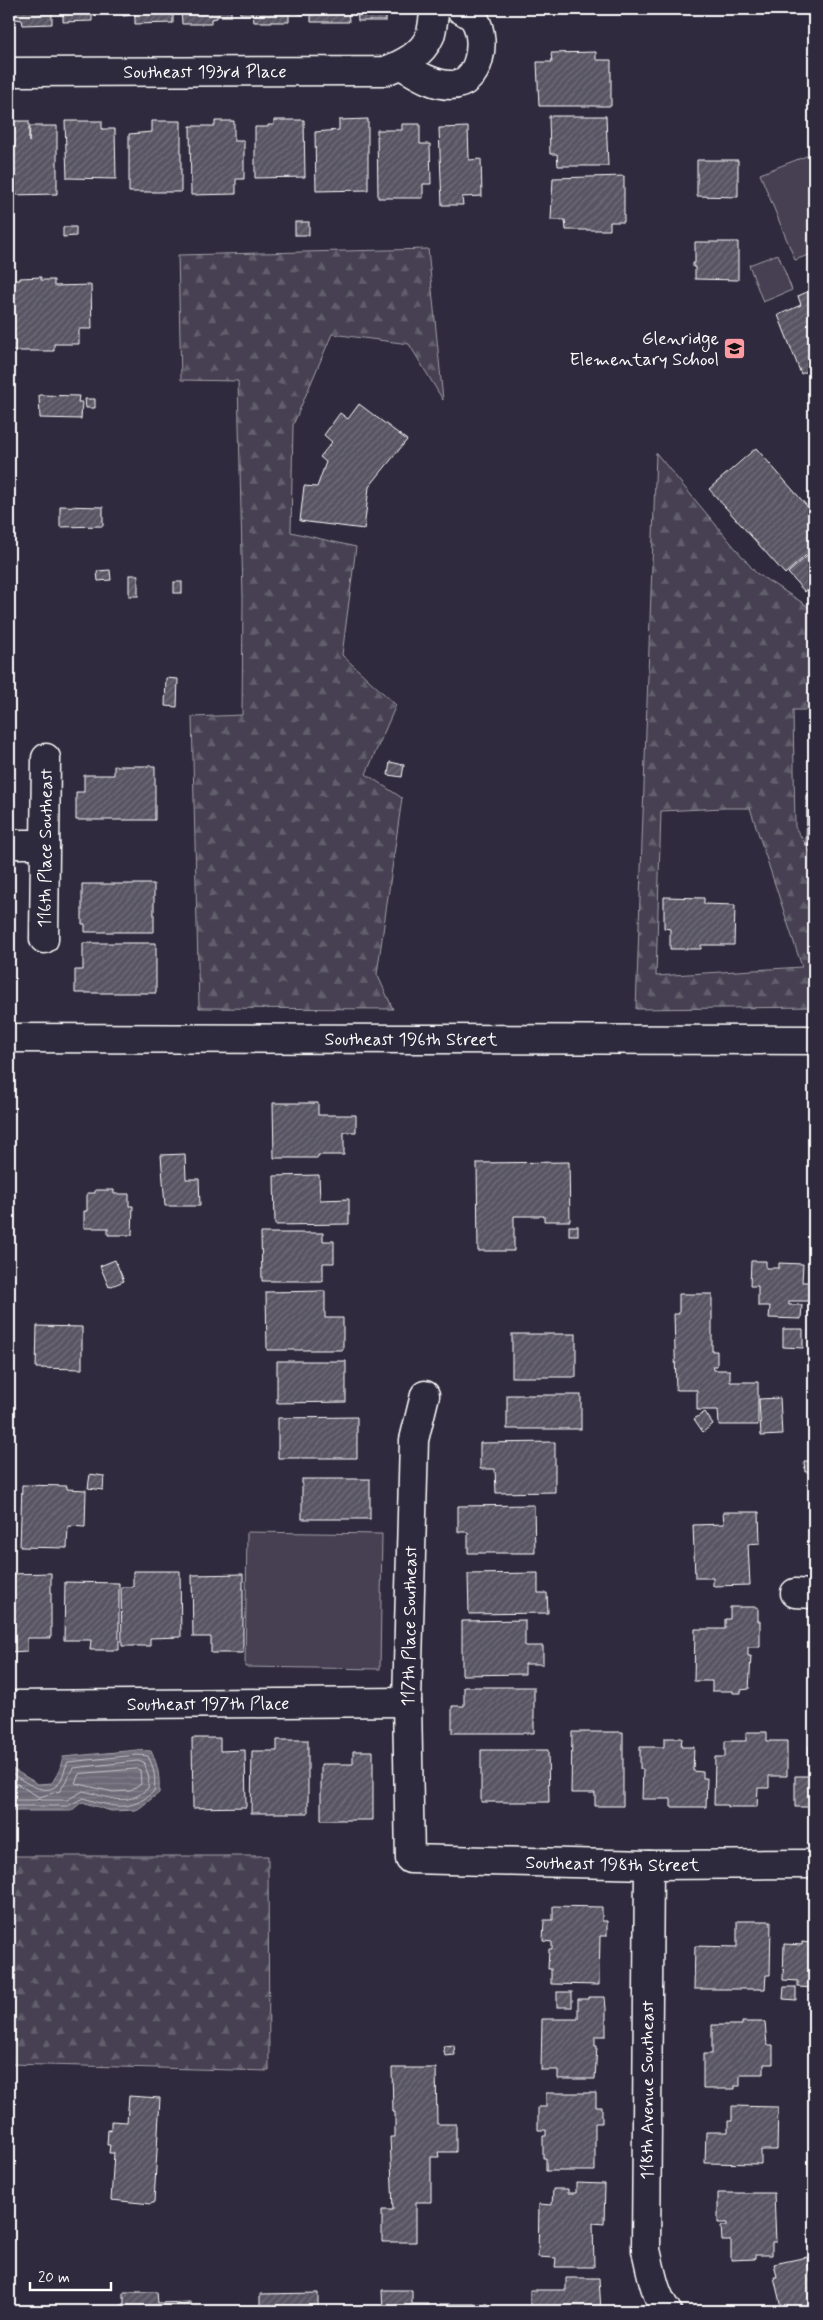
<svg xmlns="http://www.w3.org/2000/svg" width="823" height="2320" font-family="Mynerve,sans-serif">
  <defs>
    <pattern id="forest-firs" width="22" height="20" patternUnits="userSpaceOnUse" patternTransform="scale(1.25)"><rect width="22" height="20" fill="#464152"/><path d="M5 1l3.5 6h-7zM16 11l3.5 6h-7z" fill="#625e6c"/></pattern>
    <pattern id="water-rules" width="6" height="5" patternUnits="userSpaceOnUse" patternTransform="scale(1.25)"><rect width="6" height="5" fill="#6d6a77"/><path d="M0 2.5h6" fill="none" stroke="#83808b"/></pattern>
    <pattern id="building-hatch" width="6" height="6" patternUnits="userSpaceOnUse" patternTransform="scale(1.25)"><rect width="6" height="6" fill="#595564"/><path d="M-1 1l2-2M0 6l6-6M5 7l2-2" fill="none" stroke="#726e7b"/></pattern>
  </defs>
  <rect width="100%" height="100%" fill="#2f2a3d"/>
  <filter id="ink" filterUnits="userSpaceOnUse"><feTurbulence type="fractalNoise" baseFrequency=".02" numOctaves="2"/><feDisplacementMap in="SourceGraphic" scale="10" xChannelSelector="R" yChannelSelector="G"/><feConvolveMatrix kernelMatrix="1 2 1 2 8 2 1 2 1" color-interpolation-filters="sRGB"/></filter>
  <g filter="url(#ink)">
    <g fill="url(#forest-firs)" stroke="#a2a0a8" fill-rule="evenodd">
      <path d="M428,249L443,400L409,344L332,334L293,425L291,532L356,547L342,655L396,705L366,774L402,798L377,974L393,1009L199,1008L192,717L242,715L243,599L238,381L181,380L178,255Z"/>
      <path d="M656,453L756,573L814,610V710H793L795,827L814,858V1007L636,1009ZM724,808H750L802,967L656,976L661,811Z"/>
      <path d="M9,1856H268L269,2071L9,2064Z"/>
    </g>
    <g fill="#464152" stroke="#a2a0a8">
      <path d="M809,155L814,168V253L795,260L760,174Z"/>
      <path d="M778,254L792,290L763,302L749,265Z"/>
      <path d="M247,1532L382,1534L380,1669L245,1667Z"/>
    </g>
    <path fill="url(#water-rules)" stroke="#a7a6ad" d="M137,1750L151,1751C158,1765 160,1777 159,1793L137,1810L111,1811L82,1802L71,1811H9V1767L38,1784L52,1783L59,1771L63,1757Z"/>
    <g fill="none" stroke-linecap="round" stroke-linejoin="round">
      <g stroke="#c5c3c9" stroke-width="1">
        <path d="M137,1769L140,1770L141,1784L131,1791L113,1792L75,1783L79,1774Z"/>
        <path d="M9,1772C20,1778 42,1797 56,1786C63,1781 64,1769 68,1762L137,1755L148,1756C154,1768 156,1778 154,1791C130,1814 111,1806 83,1798L68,1806H9"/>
        <path d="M9,1779L39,1797L60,1791L73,1768L137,1761L144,1762L149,1778L148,1788C126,1809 108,1796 83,1791L67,1800H41L39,1798L37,1800H9"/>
      </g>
    </g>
    <g fill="url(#building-hatch)" stroke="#fff">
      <path d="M9,9H52V24L23,25L22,20L9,18Z"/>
      <path d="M63,9H92V21L63,22Z"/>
      <path d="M123,9H173V23L135,24V15L123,16Z"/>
      <path d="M181,9H231V16H217V18L211,19V24H182Z"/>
      <path d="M240,9H289V22H254L253,14H240Z"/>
      <path d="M299,9H348L349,22H311V14H299Z"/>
      <path d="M357,9H386V21H358Z"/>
      <path d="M596,52V60H611V106H539L537,62H552L551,53Z"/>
      <path d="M549,116H606L608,166H558L557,154H550Z"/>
      <path d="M368,119V190L316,191L315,132L339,130V120Z"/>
      <path d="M274,120H304L305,177L255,178V127H268V125H274Z"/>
      <path d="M13,121H29V142L30,126H57V194L12,195V180H9V141H14Z"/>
      <path d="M65,121H102V129H115L116,179L67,178Z"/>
      <path d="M152,121H181V192H129V134L152,132Z"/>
      <path d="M215,121H234V141H244V179H236V194L191,195L190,126H215Z"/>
      <path d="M402,124H420V144H430L431,184H423V198H378L377,130H402Z"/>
      <path d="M468,127L469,160L481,159L482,196L462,197L463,205H442L439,128Z"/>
      <path d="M697,160H738V197L697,196Z"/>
      <path d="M624,176V222H610V230H566L565,220H551L553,178Z"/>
      <rect x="295" y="222" width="14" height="13"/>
      <path d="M63,227H76V236L63,237Z"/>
      <path d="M695,242H738V280L695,279V267H693V263H695Z"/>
      <path d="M41,277V280H54V286L91,285L92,329H79V344H54V351H9V280H20V278Z"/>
      <path d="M814,289V368L801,374L778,315L801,305L798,296Z"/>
      <path d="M39,395L79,396L78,402H82L81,419L40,418Z"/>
      <path d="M85,399H95V408H86Z"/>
      <path d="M359,404L407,440L369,487L364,529L300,521L304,486L317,487L326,462L320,457L332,442L324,435L340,413L348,419Z"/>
      <path d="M756,448L814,514V548L785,574L709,489Z"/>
      <path d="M60,506L103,507V526L60,527Z"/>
      <path d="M814,550V584L805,592L788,573Z"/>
      <path d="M110,570L111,580L98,581L97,571Z"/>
      <rect x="129" y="575" width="9" height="21"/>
      <rect x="174" y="582" width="8" height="11"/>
      <rect x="9" y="642" width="4" height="13"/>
      <path d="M166,678L178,679L177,707L165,706Z"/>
      <path d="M390,762L404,765L402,777L388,775Z"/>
      <path d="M114,766H155V820H76V792H84V775H114Z"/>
      <path d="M807,795H814V845H806Z"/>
      <path d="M82,884H154V932H85V924H82Z"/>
      <path d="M664,897L704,898V904L735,905L734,945H701V949H670V929L664,928Z"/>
      <path d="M83,943H156V993H75V970H83Z"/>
      <path d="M273,1103H318V1115H356V1132H344V1155H318V1158H274Z"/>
      <path d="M185,1154L186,1179H199L200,1206H165L161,1155Z"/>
      <path d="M569,1162L570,1221H544V1216H514V1251H478L477,1163Z"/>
      <path d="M319,1175L320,1200L349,1199V1224L275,1225L274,1176Z"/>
      <path d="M95,1190H114V1194H129V1206H133L132,1235H108V1228H84V1211H87V1193H95Z"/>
      <rect x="569" y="1226" width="9" height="9"/>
      <path d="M261,1233H323V1241H334V1263H323V1281H262Z"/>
      <path d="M115,1260L124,1281L109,1287L100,1266Z"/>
      <path d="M751,1261H766V1268H779V1263L803,1264L802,1282H809V1301H789V1305H802L801,1319L769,1318L770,1306H758V1286H750Z"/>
      <path d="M325,1291V1318H343V1350H267L266,1292Z"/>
      <path d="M679,1294H712V1351H717V1366H713L714,1370H730V1382H758V1425H719L718,1410H697V1390H676L674,1314H679Z"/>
      <path d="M37,1326L82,1327V1369L36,1368Z"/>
      <path d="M783,1329H803V1348L783,1347Z"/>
      <rect x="512" y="1334" width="64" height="43"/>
      <path d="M277,1361H346V1402L277,1403Z"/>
      <rect x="507" y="1395" width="74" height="34"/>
      <path d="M780,1398L782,1435L761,1436L759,1399Z"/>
      <path d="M705,1412L713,1424L703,1432L694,1419Z"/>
      <path d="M357,1417V1458H278V1418Z"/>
      <path d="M555,1442V1492L496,1493L495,1469H480V1443Z"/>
      <path d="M804,1461H814V1471L805,1472Z"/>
      <path d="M90,1474L104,1476L103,1490L88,1488Z"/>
      <rect x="302" y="1479" width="68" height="40"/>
      <path d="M22,1485L67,1486V1489L86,1490L85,1527L68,1526L67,1548L20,1547Z"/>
      <path d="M534,1505L535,1553H468V1532H458V1506Z"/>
      <path d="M723,1512H759L760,1543L748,1544L750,1585L713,1586V1578H695L693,1525L724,1524Z"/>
      <path d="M133,1571H180L181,1637L150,1638V1646H122L121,1587H133Z"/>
      <path d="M51,1573V1638H27V1651L9,1652V1574Z"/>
      <path d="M538,1573V1593H547L548,1613L469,1614L468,1574Z"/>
      <path d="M243,1574V1653H211V1637H193L192,1575Z"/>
      <path d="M65,1582L119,1583V1650H90L91,1640H64Z"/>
      <path d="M730,1607H758V1621H760V1647H748V1656H751L749,1689L741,1690V1693H733V1691H712V1681H694L695,1629H725V1619H730Z"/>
      <path d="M525,1620V1646H543V1664H525V1674L462,1675V1621Z"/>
      <path d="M464,1687H534V1733H452V1706H464Z"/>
      <path d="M572,1732H623V1806H595V1793H571Z"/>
      <path d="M746,1732H767V1741H787V1776H769V1788H758L757,1807H728V1805H714L715,1757H725V1741H746Z"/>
      <path d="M192,1738H220V1751L245,1750L246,1807L193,1808Z"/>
      <path d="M664,1738H682L681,1747H694L693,1771L703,1772V1778H707L706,1807H671V1799H642L643,1769H640V1747H664Z"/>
      <path d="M277,1740H308V1813H251L252,1751H277Z"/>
      <path d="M809,1746H814V1807H795V1776H809Z"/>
      <path d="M481,1750H548L549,1802H481Z"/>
      <path d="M353,1751H373V1820H321V1764H353Z"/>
      <path d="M553,1906L602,1907V1921H607V1936H600L599,1985L551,1984V1969H548L549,1949H552V1942L543,1941L544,1920H553Z"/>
      <path d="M737,1921H771L770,1975H766L765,1989H694L695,1946L737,1947Z"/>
      <path d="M811,1940H814V1988L798,1987V1981L783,1980L784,1944L802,1945V1942L810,1943Z"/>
      <path d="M784,1987H796V2000L783,1999Z"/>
      <rect x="557" y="1992" width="15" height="15"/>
      <path d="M588,1997H605L606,2009V2036H595V2046H597L595,2079H558V2070H541L542,2019H578V1999H588Z"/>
      <path d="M742,2022H765L767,2045H773V2064H764V2074H740V2086H735V2089H703V2054H712V2025H742Z"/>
      <path d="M454,2045L455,2055L445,2056L443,2046Z"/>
      <path d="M392,2068H436L437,2124H456V2152H438L439,2157H431V2202H416V2242H382V2210H393L390,2137H395V2112H393Z"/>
      <path d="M546,2093H596V2107H602V2123H595V2171H546V2158H543V2136H546V2130H538V2107H546Z"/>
      <path d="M129,2096L160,2098L154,2202L151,2204L111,2200L114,2153H109L110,2145H107L108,2130L111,2131V2121L127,2122Z"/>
      <path d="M732,2106L778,2107L777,2150H761V2164L705,2163L706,2132H728V2121H732Z"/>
      <path d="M576,2183L605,2184L604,2224L593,2223L594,2267H555L556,2258L538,2257L539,2204L552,2205L553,2189H568V2193H576Z"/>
      <path d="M718,2193H774L776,2242H772V2255H755V2259L731,2260V2241H722L721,2226H727V2223H718Z"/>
      <path d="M807,2257L811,2275L814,2274V2311H783L788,2309L787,2306L781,2307L774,2277H777L774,2264Z"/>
      <path d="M566,2278H599L601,2311H530V2290H566Z"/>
      <path d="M382,2290H412V2304H428V2311H383Z"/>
      <path d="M124,2292H157L158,2303L191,2302L192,2311H122V2304H124Z"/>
      <path d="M318,2293V2311H260V2294Z"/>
      <rect x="440" y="2304" width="48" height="7"/>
    </g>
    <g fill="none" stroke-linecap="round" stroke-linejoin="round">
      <defs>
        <g id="street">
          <path d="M401,65C417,74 432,85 451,85C480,85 487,41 475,20C472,16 464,11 460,9"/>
          <path id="s1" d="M9,72L385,71C403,64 422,55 430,36C433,28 433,17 435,9"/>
          <path d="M9,844H45"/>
          <path id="s2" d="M44,939L46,758"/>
          <path id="s3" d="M425,1395L414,1440L407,1702L410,1859L649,1865L814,1864"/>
          <path d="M795,1593L814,1594"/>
          <path id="s4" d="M9,1705L407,1702"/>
          <path d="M649,1865L646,2250C651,2270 654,2294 667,2311"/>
        </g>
        <g id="secondary">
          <path id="s5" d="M9,1038L814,1040"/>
        </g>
      </defs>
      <use href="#street" stroke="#fff" stroke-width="31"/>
      <use href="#secondary" stroke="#fff" stroke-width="31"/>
      <use href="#street" stroke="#2f2a3d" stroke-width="28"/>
      <use href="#secondary" stroke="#2f2a3d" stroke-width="28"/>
    </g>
  </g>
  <defs>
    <symbol id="school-square" viewBox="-11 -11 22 22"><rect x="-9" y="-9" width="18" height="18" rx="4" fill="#ff9aa2" stroke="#2f2a3d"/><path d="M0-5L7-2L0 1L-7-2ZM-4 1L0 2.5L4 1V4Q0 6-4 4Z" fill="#111"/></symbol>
  </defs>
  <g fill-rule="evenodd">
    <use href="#school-square" x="722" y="336" width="25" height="25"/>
  </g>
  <g text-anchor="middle" stroke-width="4" stroke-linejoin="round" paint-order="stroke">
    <g font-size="18" fill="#fff" stroke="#2f2a3d">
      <text dy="6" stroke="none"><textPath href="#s1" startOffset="196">Southeast 193rd Place</textPath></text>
      <text dy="6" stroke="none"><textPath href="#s2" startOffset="91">116th Place Southeast</textPath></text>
      <text dy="6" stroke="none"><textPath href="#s5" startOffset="402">Southeast 196th Street</textPath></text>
      <text transform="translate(409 1626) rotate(-89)" y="6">117th Place Southeast</text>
      <text dy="6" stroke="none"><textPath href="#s4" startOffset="199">Southeast 197th Place</textPath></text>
      <text dy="6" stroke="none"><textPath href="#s3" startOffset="668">Southeast 198th Street</textPath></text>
      <text transform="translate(647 2090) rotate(-90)" y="6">118th Avenue Southeast</text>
    </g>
    <g font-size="18" fill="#fff" stroke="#2f2a3d" text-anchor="end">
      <text x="719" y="344">Glenridge<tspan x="719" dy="21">Elementary School</tspan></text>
    </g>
  </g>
  <rect width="823" height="2320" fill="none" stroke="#2f2a3d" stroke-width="30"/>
  <rect x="15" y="15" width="793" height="2290" fill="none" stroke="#fff" stroke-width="2" filter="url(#ink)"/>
  <path d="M30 2282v8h81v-8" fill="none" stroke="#ffffff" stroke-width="2.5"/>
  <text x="38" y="2282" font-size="15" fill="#ffffff" stroke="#2f2a3d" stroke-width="4" paint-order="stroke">20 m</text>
</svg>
